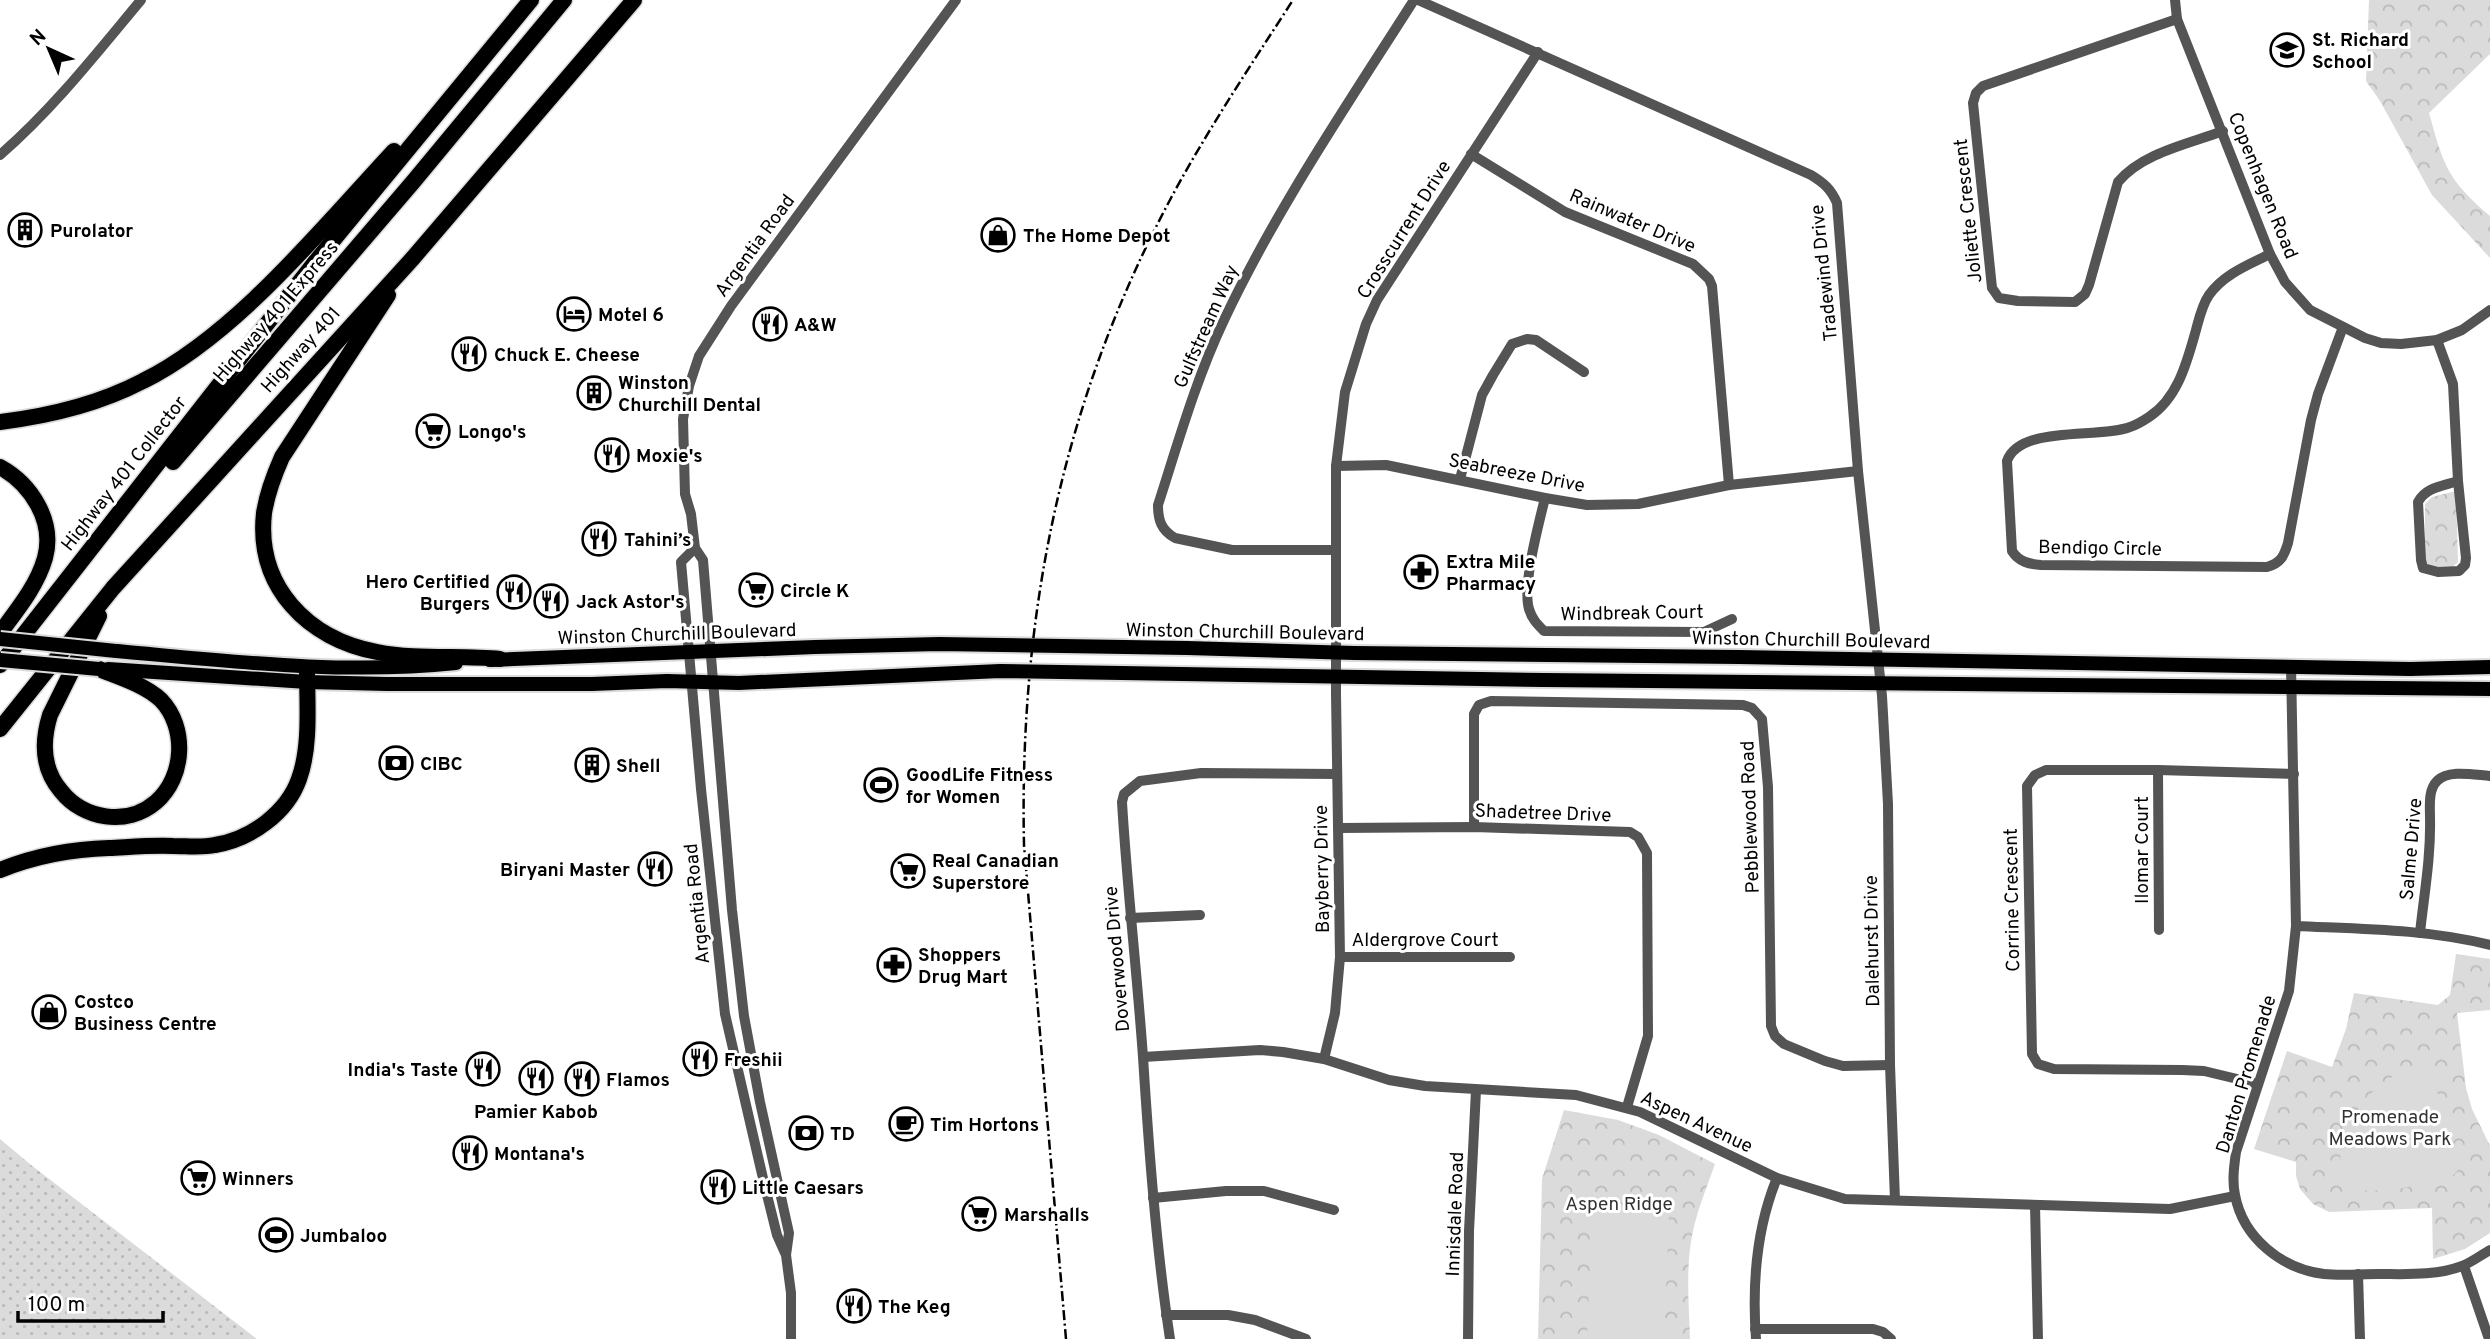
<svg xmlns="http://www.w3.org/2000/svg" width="2490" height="1339" font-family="Overpass,sans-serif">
  <defs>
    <pattern id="grass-dots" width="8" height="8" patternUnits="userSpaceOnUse" patternTransform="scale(1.75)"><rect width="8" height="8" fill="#dbdbdb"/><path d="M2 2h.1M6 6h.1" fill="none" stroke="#bababa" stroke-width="1.8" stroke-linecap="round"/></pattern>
    <pattern id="park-crowns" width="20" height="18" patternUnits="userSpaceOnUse" patternTransform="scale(1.75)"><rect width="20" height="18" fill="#dbdbdb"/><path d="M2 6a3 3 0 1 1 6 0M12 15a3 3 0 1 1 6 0" fill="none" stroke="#bababa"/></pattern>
  </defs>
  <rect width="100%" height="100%" fill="#fff"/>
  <path fill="url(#grass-dots)" d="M0,1139L31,1165L257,1339H0Z"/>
  <g fill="url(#park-crowns)">
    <path d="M2369,0H2490V54L2429,113C2444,166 2447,179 2490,216V258L2432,195L2380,101L2366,81Z"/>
    <path d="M2456,491L2458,562L2451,568L2430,567L2425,561V504L2432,497Z"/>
    <path d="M2456,954L2490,959V1010L2457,1013L2466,1088L2472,1109L2490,1146V1233L2465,1249L2433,1259L2432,1208L2329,1212L2313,1204L2300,1189L2296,1176V1162L2254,1149L2287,1051L2332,1067L2346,1029L2354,993L2438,1005L2450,995Z"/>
    <path d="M1564,1110L1618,1120L1659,1135L1715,1164C1706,1190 1695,1215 1691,1242C1686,1273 1689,1307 1690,1339H1538L1542,1179Z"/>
  </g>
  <g fill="#dbdbdb">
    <path d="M2428,1064L2461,1166L2452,1177L2394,1190L2354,1191L2340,1158L2347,1125L2369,1095L2398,1072Z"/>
    <path d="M1592,1212L1669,1215L1664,1339H1587Z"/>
  </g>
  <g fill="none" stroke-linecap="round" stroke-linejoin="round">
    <defs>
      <g id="major">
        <path d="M116,651C229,661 342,675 456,663"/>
        <path d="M490,660L815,647L939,644L1187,648L1354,653L1739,657L2410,669L2490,667"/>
        <path d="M108,669L307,682L387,684H592L667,681L739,683L1000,671L1544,680L2490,689"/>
      </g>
      <g id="highway">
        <path d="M388,295L282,457C274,475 267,494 264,513C256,587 308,639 377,652C417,660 460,655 500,659"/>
        <path d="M0,422C49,416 99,404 143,381C236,335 323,227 394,151"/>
        <path d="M173,462L413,182L564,0"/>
        <path d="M0,467C31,484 55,521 45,558C37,586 17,610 0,633"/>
        <path d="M99,616L50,715C42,741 42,769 61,791C83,819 127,827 156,802C185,777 187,727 161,700C145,685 119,677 99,669"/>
        <path d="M0,665L316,261L531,0"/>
        <path d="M0,729L113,588L413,258L634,0"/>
        <path d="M0,870C35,856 71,849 109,848C130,847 152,845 173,846C187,846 201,848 215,845C251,839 287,813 299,779C311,746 307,703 307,668"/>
      </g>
    </defs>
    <use href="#major" stroke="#dbdbdb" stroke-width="18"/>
    <use href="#highway" stroke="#dbdbdb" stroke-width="19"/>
    <g stroke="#545454" stroke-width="10">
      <path d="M1418,0L1811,175C1824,183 1831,189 1837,203L1858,471L1882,696L1888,804L1890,1065L1895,1200"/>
      <path d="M2175,0L2177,19L2270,254L2285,282L2310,310L2365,338L2381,343L2401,344L2437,340L2462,330L2490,310"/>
      <path d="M2177,19L1983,86L1976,93L1973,103L1992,288L1999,298L2018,301L2075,302L2085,294L2089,285L2118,182C2142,153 2188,144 2223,131"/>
      <path d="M1471,154L1565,212L1693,264L1709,279L1712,286L1729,485"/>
      <path d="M0,155C53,109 96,54 141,0"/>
      <path d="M2270,254C2248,265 2224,274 2209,295C2202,305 2199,319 2196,330C2187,362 2178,398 2149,417C2143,421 2136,425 2130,427C2098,439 2020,425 2007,461L2012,551C2019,562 2029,564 2041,565L2267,567C2281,563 2284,556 2288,543L2311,420L2318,394L2343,327"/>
      <path d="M2437,340L2453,384L2458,481L2466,558L2465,565L2459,571L2438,572L2423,568L2421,560L2418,502C2426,487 2443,486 2458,481"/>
      <path d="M1336,466L1386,465L1545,498L1587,505L1638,504L1729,485L1858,471"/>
      <path d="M1460,479L1482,395L1493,375L1512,344L1527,339L1536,340L1584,372"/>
      <path d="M1545,498C1539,523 1522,585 1529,609C1532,619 1537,624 1544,631L1704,632L1732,619"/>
      <path d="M695,548L681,562L701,789L725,1014L765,1187L777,1235L785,1253"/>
      <path d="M1335,550H1232L1175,538C1161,530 1158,520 1158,505C1178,443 1196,379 1224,320C1277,208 1347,105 1414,0"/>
      <path d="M2291,666L2296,926L2289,991L2236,1152C2234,1167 2232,1181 2235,1195C2243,1238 2282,1269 2324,1274C2342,1276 2360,1274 2378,1274C2405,1274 2436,1276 2462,1266C2472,1262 2481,1255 2490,1250"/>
      <path d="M2158,770L2159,930"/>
      <path d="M1474,827V714L1479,705L1491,701L1743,705L1752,708L1762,719L1768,787L1771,1026L1775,1036L1784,1044L1825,1061L1843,1066L1890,1065"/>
      <path d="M1338,828L1474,827L1630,832L1638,837L1647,853L1648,1036L1627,1107"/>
      <path d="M1130,918L1200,915"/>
      <path d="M2296,926C2361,929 2427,929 2490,945"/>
      <path d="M2420,933C2424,895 2431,857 2430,818C2430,806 2428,790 2437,781C2448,769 2475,775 2490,776"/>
      <path d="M1340,957H1510"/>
      <path d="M1143,1057L1260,1050L1283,1052L1324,1059L1389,1080L1425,1086L1576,1095L1640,1112L1777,1178L1845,1199L2170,1209L2235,1196"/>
      <path d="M1324,1059L1335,1013L1340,957L1336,694V466L1345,392L1366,324L1377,300L1538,52"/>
      <path d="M2258,1084L2204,1071L2182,1070L2054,1069L2038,1064L2032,1054L2027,786L2035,775L2046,770H2158L2294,774"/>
      <path d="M1153,1198L1226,1191H1264L1334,1210"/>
      <path d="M2035,1205L2038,1339"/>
      <path d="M2464,1266L2489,1339"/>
      <path d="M2358,1274L2360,1339"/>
      <path d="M1166,1315H1228L1255,1320L1306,1339"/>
      <path d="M1755,1329H1873L1883,1332L1891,1339"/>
      <path d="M791,1339V1293L786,1255L789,1233L760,1102L744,1016L732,910L703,560L695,548L691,514L685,494L683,419L689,386L699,356L731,306L956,0"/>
      <path d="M1170,1339C1156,1246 1149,1151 1143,1057C1137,972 1127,887 1122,802L1124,794L1140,781L1201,773L1337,774"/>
      <path d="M1468,1339L1469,1231L1476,1090"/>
      <path d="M1756,1339C1752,1284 1756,1229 1777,1178"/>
    </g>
    <use href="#major" stroke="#000" stroke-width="14"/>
    <use href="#highway" stroke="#000" stroke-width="16"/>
    <path stroke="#000" stroke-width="2.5" stroke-dasharray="10 3.5 2 3.5" stroke-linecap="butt" d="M1066,1339L1024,845C1019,614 1062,402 1171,198C1208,129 1251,65 1293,0"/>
    <defs>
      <g id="major-bridge">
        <path d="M0,639L116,651"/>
        <path d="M0,660L99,669"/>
      </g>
    </defs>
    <use href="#major-bridge" stroke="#dbdbdb" stroke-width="18" stroke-linecap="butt"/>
    <use href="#major-bridge" stroke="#000" stroke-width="14"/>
  </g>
  <defs>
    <symbol id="school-ring" viewBox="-11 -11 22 22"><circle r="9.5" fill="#fff" stroke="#000" stroke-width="1.5"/><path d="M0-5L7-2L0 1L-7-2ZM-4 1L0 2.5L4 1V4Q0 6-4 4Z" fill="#000"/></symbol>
    <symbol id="building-ring" viewBox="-11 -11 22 22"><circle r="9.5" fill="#fff" stroke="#000" stroke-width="1.5"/><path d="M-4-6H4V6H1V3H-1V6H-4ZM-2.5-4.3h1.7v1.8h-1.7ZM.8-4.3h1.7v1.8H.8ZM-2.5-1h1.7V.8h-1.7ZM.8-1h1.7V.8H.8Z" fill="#000"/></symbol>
    <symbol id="shop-ring" viewBox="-11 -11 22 22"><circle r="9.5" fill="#fff" stroke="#000" stroke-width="1.5"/><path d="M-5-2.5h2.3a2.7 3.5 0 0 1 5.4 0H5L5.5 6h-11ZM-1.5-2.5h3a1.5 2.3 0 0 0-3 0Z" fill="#000"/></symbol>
    <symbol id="hotel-ring" viewBox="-11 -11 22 22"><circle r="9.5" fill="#fff" stroke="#000" stroke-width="1.5"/><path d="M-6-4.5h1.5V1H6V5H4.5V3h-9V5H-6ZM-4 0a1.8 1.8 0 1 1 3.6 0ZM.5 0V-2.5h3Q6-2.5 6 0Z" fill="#000"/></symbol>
    <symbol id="restaurant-ring" viewBox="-11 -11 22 22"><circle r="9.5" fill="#fff" stroke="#000" stroke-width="1.5"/><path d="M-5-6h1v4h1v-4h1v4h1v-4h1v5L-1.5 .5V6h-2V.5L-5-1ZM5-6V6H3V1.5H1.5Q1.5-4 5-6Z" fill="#000"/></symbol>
    <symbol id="supermarket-ring" viewBox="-11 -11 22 22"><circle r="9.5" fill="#fff" stroke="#000" stroke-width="1.5"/><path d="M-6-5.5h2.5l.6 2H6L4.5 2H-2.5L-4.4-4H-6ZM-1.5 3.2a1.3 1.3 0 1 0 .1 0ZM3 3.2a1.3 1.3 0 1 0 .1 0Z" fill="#000"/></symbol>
    <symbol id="pharmacy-ring" viewBox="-11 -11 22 22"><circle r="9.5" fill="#fff" stroke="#000" stroke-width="1.5"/><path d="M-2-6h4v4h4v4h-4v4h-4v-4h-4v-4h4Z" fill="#000"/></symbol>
    <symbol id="bank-ring" viewBox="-11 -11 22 22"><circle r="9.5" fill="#fff" stroke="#000" stroke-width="1.5"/><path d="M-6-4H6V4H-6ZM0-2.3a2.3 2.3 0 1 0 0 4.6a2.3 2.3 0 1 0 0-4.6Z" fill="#000"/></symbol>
    <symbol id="stadium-ring" viewBox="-11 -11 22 22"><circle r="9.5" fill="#fff" stroke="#000" stroke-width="1.5"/><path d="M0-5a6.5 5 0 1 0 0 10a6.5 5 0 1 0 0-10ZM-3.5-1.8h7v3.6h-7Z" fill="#000"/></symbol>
    <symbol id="cafe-ring" viewBox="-11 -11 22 22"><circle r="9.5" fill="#fff" stroke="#000" stroke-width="1.5"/><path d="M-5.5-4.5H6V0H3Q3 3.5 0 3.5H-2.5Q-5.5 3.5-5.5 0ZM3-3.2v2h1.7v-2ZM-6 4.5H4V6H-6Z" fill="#000"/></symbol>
  </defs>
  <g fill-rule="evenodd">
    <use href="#school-ring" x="2268" y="31" width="38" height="38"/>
    <use href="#building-ring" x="6" y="211" width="38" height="38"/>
    <use href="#shop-ring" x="979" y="216" width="38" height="38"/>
    <use href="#hotel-ring" x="555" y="295" width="38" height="38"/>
    <use href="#restaurant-ring" x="751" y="305" width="38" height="38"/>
    <use href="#restaurant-ring" x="450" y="335" width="38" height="38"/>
    <use href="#building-ring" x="575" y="374" width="38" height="38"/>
    <use href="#supermarket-ring" x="414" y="412" width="38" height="38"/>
    <use href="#restaurant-ring" x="593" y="436" width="38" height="38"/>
    <use href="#restaurant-ring" x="580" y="520" width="38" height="38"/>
    <use href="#pharmacy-ring" x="1402" y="553" width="38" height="38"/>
    <use href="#supermarket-ring" x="737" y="571" width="38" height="38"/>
    <use href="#restaurant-ring" x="495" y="573" width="38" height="38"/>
    <use href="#restaurant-ring" x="532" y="582" width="38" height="38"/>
    <use href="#bank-ring" x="377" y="744" width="38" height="38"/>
    <use href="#building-ring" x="573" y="746" width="38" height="38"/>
    <use href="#stadium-ring" x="862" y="766" width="38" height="38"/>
    <use href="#restaurant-ring" x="636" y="850" width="38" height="38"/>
    <use href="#supermarket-ring" x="889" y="852" width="38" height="38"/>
    <use href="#pharmacy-ring" x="875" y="946" width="38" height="38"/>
    <use href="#shop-ring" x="30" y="993" width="38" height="38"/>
    <use href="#restaurant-ring" x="681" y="1040" width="38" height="38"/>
    <use href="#restaurant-ring" x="464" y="1050" width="38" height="38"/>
    <use href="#restaurant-ring" x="517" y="1059" width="38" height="38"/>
    <use href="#restaurant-ring" x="563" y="1060" width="38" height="38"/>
    <use href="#cafe-ring" x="887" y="1105" width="38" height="38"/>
    <use href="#bank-ring" x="787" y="1114" width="38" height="38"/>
    <use href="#restaurant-ring" x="451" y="1134" width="38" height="38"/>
    <use href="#supermarket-ring" x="179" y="1159" width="38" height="38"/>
    <use href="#restaurant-ring" x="699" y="1168" width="38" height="38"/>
    <use href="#supermarket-ring" x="960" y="1195" width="38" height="38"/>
    <use href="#stadium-ring" x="257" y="1216" width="38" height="38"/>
    <use href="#restaurant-ring" x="835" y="1287" width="38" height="38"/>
  </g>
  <g text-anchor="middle" stroke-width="6" stroke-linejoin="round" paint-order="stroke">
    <g font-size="19" font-weight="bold" fill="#000" stroke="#fff" text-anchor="start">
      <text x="2312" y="46">St. Richard<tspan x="2312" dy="22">School</tspan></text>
      <text x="50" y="237">Purolator</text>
      <text x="1023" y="242">The Home Depot</text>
      <text x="598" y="321">Motel 6</text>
      <text x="794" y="331">A&amp;W</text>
      <text x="494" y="361">Chuck E. Cheese</text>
      <text x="618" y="389">Winston<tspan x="618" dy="22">Churchill Dental</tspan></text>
      <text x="458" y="438">Longo's</text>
      <text x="636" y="462">Moxie's</text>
      <text x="624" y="546">Tahini’s</text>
      <text x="1446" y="568">Extra Mile<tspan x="1446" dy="22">Pharmacy</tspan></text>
      <text x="490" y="588" text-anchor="end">Hero Certified<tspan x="490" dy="22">Burgers</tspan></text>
      <text x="780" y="597">Circle K</text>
      <text x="576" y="608">Jack Astor's</text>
      <text x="420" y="770">CIBC</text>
      <text x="616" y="772">Shell</text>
      <text x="906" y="781">GoodLife Fitness<tspan x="906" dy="22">for Women</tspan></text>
      <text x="932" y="867">Real Canadian<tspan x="932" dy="22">Superstore</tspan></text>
      <text x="630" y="876" text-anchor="end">Biryani Master</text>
      <text x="918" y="961">Shoppers<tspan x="918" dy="22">Drug Mart</tspan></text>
      <text x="74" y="1008">Costco<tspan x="74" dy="22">Business Centre</tspan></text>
      <text x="724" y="1066">Freshii</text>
      <text x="458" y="1076" text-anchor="end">India's Taste</text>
      <text x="606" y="1086">Flamos</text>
      <text x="536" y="1118" text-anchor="middle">Pamier Kabob</text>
      <text x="930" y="1131">Tim Hortons</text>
      <text x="830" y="1140">TD</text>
      <text x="494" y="1160">Montana's</text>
      <text x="222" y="1185">Winners</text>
      <text x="742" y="1194">Little Caesars</text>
      <text x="1004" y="1221">Marshalls</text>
      <text x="300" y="1242">Jumbaloo</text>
      <text x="878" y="1313">The Keg</text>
    </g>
    <g font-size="19" fill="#000" stroke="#fff">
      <text transform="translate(2264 185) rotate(68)" y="7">Copenhagen Road</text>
      <text transform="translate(1967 211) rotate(-96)" y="7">Joliette Crescent</text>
      <text transform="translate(1633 220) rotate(23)" y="7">Rainwater Drive</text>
      <text transform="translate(1403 229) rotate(-58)" y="7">Crosscurrent Drive</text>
      <text transform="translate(754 245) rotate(-54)" y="7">Argentia Road</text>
      <text transform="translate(1823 273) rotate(-96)" y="7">Tradewind Drive</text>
      <text transform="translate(275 311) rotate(-49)" y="7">Highway 401 Express</text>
      <text transform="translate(1205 326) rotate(-66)" y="7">Gulfstream Way</text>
      <text transform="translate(300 349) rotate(-48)" y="7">Highway 401</text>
      <text transform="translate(1517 472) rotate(11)" y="7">Seabreeze Drive</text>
      <text transform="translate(123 473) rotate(-52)" y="7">Highway 401 Collector</text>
      <text transform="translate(2100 547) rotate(1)" y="7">Bendigo Circle</text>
      <text transform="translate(1632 612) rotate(-1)" y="7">Windbreak Court</text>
      <text transform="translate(1245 631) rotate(1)" y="7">Winston Churchill Boulevard</text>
      <text transform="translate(677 633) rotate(-2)" y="7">Winston Churchill Boulevard</text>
      <text transform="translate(1811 639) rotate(1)" y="7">Winston Churchill Boulevard</text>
      <text transform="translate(1543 812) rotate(2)" y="7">Shadetree Drive</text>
      <text transform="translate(1749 817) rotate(-92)" y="7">Pebblewood Road</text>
      <text transform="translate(2410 849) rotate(-85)" y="7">Salme Drive</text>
      <text transform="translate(2141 850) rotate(-90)" y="7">Ilomar Court</text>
      <text transform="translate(1321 869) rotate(-91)" y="7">Bayberry Drive</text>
      <text transform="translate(2011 900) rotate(-91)" y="7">Corrine Crescent</text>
      <text transform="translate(696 904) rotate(-96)" y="7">Argentia Road</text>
      <text x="1425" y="946">Aldergrove Court</text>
      <text transform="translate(1871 941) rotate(-91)" y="7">Dalehurst Drive</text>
      <text transform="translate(1116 959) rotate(-95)" y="7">Doverwood Drive</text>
      <text transform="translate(2245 1074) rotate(-73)" y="7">Danton Promenade</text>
      <text transform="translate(1697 1121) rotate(25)" y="7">Aspen Avenue</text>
      <text transform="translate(1454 1214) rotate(-88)" y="7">Innisdale Road</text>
    </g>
    <g font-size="19" fill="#323232" stroke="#fff">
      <text x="2390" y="1123">Promenade<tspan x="2390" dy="22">Meadows Park</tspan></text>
      <text x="1619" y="1210">Aspen Ridge</text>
    </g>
  </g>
  <g transform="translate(49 49) rotate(316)" stroke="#ffffff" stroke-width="5" paint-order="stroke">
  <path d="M0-5L12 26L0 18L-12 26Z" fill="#000000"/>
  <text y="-10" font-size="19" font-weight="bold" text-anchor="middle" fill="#000000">N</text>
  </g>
  <path d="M18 1311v10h145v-10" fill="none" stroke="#000000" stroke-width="3.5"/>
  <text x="28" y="1311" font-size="21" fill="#000000" stroke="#ffffff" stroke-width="5" paint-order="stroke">100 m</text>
</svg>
